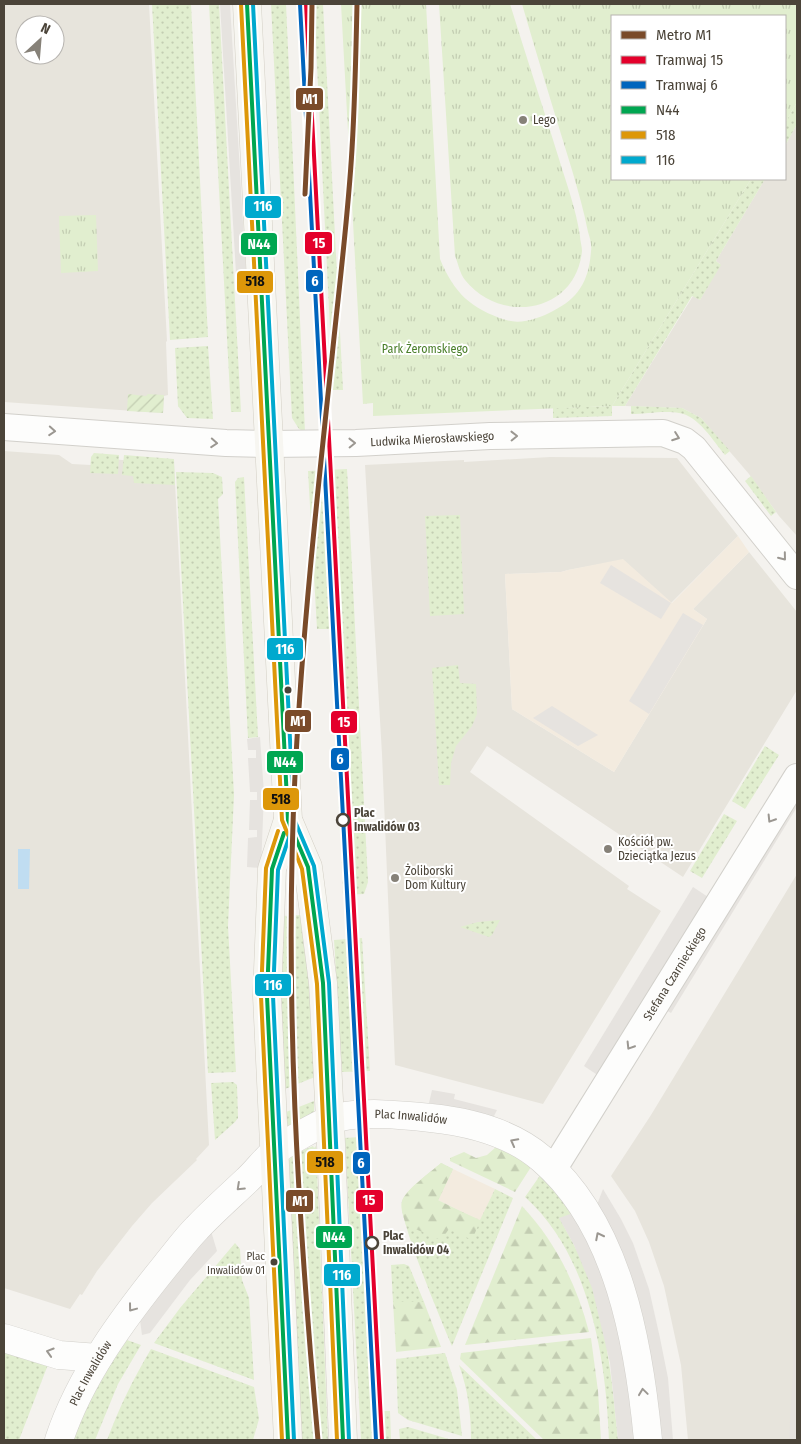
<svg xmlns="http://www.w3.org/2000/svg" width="801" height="1444" font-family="'Fira Sans Condensed',sans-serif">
  <defs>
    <pattern id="grass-dots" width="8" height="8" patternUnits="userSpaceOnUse" patternTransform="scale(1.25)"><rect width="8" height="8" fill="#e1eecf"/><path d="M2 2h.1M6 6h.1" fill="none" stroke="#c3cdb2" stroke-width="1.8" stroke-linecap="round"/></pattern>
    <pattern id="forest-firs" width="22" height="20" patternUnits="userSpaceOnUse" patternTransform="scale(1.25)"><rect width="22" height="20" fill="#e1eecf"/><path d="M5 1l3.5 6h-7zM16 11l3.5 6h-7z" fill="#c3cdb2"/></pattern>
    <pattern id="park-tufts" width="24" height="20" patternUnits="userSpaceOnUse" patternTransform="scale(1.25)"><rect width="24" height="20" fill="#e1eecf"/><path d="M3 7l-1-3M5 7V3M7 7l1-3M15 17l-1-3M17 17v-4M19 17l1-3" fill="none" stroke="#c3cdb2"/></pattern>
    <pattern id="garden-furrows" width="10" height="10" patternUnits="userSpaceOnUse" patternTransform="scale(1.25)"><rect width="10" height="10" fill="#e1eecf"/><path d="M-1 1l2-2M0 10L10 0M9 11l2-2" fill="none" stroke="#c3cdb2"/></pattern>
  </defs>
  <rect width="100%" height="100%" fill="#f4f2ee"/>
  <g fill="#e7e4dc" fill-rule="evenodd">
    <path d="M4,4H149L167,341L166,342L168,395L164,396L163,413L4,402ZM25,25H55V55H25Z"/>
    <path d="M797,124V536L779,516L749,474L701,418L682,408L625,406L693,296L700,300L720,264L716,261L765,179H785V146Z"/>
    <path d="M4,451L59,455L72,464L91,465L97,458L174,464L209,1145L196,1159L197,1160L152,1203L132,1226L97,1271L82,1295L80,1294L70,1309L4,1288Z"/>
    <path d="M550,457L677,458L738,536L671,603L623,560L568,570L561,572L505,574L512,709L614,772L707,619L693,609L749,552L797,612V690L683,877L487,746L470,772L629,886L627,889L661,911L543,1104L395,1065L382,754L365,465L464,460V462Z"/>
    <path d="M797,874V1440H688L681,1365L664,1286L649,1242L635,1211L611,1176L651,1115Z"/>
  </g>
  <g fill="#f3ebdf">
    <path d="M738,536L749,552L693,609L707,619L614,772L512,709L505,574L561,572L568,570L623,559L672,603Z"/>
    <path d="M453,1169L495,1189L480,1221L438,1200Z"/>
  </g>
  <path fill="#e6e2de" d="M797,1211V1440H789L793,1368L791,1290L794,1217Z"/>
  <g fill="url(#grass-dots)">
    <path d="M152,4H191L208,337L170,340Z"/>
    <path d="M209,4H219L241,412H231Z"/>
    <path d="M271,4H286L305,432L299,429L292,418Z"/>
    <path d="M314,4H323L343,390H333Z"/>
    <path d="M797,102V124L785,146V123Z"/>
    <path d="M751,179H765L716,261L721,265L700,300L692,296L625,406H612V416L553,418V408L612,406Z"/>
    <path d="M208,346L213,419L187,418L178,406L175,348Z"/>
    <path d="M631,406L682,408L701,418L730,451L725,455C713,441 699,416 679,413C665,410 645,414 631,414Z"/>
    <path d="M94,453L119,455L118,474L90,473L91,457Z"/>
    <path d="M124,455L174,459L175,485L134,483L133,476L122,475Z"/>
    <path d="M347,469L368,882L364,894L343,895L330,629H317L308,471Z"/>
    <path d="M176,472L213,473L222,477L223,494L218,499L234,795L228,926L236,1072L208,1073Z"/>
    <path d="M751,476L776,512L771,516L745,481Z"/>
    <path d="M244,477L258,737L248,738L235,482L238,478Z"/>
    <path d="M460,515L464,614L430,616L425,516Z"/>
    <path d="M458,665L460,683L476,684L477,714L472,726L456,746L451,763L450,785H439L432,668Z"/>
    <path d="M765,746L779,755L745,809L732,801Z"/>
    <path d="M724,814L737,821L702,878L690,871Z"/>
    <path d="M301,915L311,1004L315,1077L285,1089L281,1019L282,916Z"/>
    <path d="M500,920L492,935L489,937L460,927L478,922Z"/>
    <path d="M362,938L370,1071L342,1072L334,940Z"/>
    <path d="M233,1082L237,1085L238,1118L235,1122L215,1140L211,1083Z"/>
    <path d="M314,1101V1114L288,1127L286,1112Z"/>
    <path d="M360,1137L375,1411H390L391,1440H361L345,1138Z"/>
    <path d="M313,1146L314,1148L316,1146L328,1440H300L289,1160L294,1154Z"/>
    <path d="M441,1163L453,1169L438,1201L480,1220L495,1189L513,1198L452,1346C443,1325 397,1216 402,1201C406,1189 431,1172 441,1163Z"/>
    <path d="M541,1174L576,1212L560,1219C572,1241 585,1264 593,1288C608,1338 613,1389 618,1440H609C606,1358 590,1255 525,1197Z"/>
    <path d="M235,1243L240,1249L242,1280L249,1298L254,1380L154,1343L180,1308Z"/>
    <path d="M404,1264L409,1266L424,1302H393L391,1265Z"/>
    <path d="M127,1340L141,1345L118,1384L95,1440H68L110,1363Z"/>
    <path d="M4,1347L49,1362L19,1440H4Z"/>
    <path d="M151,1349L254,1387L259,1419L253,1440H107C119,1408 133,1379 151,1349Z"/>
    <path d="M445,1353L457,1390L462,1436L408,1420L398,1413L396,1359Z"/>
    <path d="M459,1365L537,1440L471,1439C471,1413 468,1390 459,1365Z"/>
    <path d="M408,1427L452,1440H400L399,1429Z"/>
  </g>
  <g fill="url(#forest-firs)">
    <path d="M496,1147L514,1155L531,1167L515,1192L450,1161V1158L464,1152L476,1158L487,1155Z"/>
    <path d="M441,1163L453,1169L438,1200L480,1221L472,1240L449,1229L441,1240L406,1225C404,1218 400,1209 402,1202C404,1191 432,1171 441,1163Z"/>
    <path d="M522,1206C555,1241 577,1285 589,1332L465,1345Z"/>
    <path d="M393,1302H424L441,1347L396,1352Z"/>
    <path d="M591,1338L598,1391L601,1440H544L460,1359L461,1353Z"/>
  </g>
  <g fill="url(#park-tufts)">
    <path d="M341,4H426L440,259C454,293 471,309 506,320C521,325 540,318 553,311C579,298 589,280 591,251C592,245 590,238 588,232C584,211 578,191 572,170C555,115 538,59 522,4H797V102L785,123V16H612V179H751L612,406L373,416V403L363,404Z"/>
    <path d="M439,4H510C526,56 543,107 559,159C567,185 576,209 580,236C580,241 582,246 582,251C576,313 501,325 465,280C460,274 458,263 455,256Z"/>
    <path d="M96,215L98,271L61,273L59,216Z"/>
  </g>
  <path fill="url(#garden-furrows)" d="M128,394L146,396L148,394L164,395L163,413L127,411Z"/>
  <g fill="#e6e3df">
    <path d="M220,4H230L247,290H237Z"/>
    <path d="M611,565L671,603L661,619L600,583Z"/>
    <path d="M683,613L703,625L649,714L629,701Z"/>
    <path d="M552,706L598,735L578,746L533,718Z"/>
    <path d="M260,737L264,793L261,868L247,867L248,838L257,837V830H249L250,800H257V792H250L248,758H256V750H248L247,739Z"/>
    <path d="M797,792V807L671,1013L664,1009Z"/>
    <path d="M693,887L708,897L599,1076L584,1066Z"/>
    <path d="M432,1090L455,1094L454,1099L497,1110L493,1118L451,1107L429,1103Z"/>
    <path d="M603,1189L621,1219L633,1243L649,1289L660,1338L668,1378L673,1440H654L595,1210Z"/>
    <path d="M576,1212L611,1279L639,1440H618L610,1363L592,1288L574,1245L559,1218Z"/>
    <path d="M211,1231L217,1251L190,1280L150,1333L142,1335L140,1320Z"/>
  </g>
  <path fill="#c0ddf1" d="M18,849H30L29,889H18Z"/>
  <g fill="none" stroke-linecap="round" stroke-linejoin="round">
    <defs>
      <g id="minor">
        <path id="s1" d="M4,427L226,443L268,444L356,443L490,436L663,433L685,441L694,448L797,576"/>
        <path id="s2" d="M553,1170L797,777"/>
      </g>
      <g id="tertiary">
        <path d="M4,1338L59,1355L98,1358"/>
        <path id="s3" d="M59,1440C80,1376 124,1317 166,1265C176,1253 186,1239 197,1228C212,1212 229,1197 246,1181C255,1173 263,1162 272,1154C279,1146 320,1124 330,1120C356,1110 403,1115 431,1118C469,1122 512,1133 542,1159C619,1225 639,1345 648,1440"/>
      </g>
      <g id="secondary">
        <path d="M247,4L288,820L308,867L323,983L330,1120L343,1440"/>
        <path d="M288,1440L267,996L272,869L288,820"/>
      </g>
    </defs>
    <use href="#minor" stroke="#d2d0cb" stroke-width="28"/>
    <use href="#tertiary" stroke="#d2d0cb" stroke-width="29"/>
    <use href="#secondary" stroke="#d3cfc5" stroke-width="29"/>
    <use href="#minor" stroke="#fdfdfc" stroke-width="26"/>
    <use href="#tertiary" stroke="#fdfdfc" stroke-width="28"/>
    <use href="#secondary" stroke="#f7f6f1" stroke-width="28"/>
    <defs>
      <g id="bus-1">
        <path d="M247,4L288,820L308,867L323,983L343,1440"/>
        <path d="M284,833L272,869L267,996L288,1440"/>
      </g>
      <g id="bus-2">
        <path d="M241,4L282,820L302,869L317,984L337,1440"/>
        <path d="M278,831L266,868L261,996L282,1440"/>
      </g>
      <g id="bus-3">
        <path d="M253,4L294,819L314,866L329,983L349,1440"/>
        <path d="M290,835L278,870L273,996L294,1440"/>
      </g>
    </defs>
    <use href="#bus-1" stroke="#fff" stroke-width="8"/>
    <use href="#bus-2" stroke="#fff" stroke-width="8"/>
    <use href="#bus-3" stroke="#fff" stroke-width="8"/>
    <use href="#bus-1" stroke="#00a651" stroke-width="4"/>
    <use href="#bus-2" stroke="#dd9709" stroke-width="4"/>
    <use href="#bus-3" stroke="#00a9ce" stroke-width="4"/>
    <defs>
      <path id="tram-1" d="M306,4L382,1440"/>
      <path id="tram-2" d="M300,4L376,1440"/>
    </defs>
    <use href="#tram-1" stroke="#fff" stroke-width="8"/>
    <use href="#tram-2" stroke="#fff" stroke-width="8"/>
    <use href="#tram-1" stroke="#e4002b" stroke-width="4"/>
    <use href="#tram-2" stroke="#0065bd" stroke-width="4"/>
    <defs>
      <g id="metro-1">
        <path d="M305,194L311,68L312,4"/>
        <path d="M318,1440C298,1219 284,997 295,775C302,636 317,497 332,357C339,288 348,218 352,149C355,100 356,52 357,4"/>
      </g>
    </defs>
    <use href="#metro-1" stroke="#fff" stroke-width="9"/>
    <use href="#metro-1" stroke="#7a4b2a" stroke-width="5"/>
  </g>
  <defs><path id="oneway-chevron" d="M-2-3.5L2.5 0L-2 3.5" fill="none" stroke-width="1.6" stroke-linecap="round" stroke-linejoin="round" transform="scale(1.25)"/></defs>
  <g stroke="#9b9791">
    <use href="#oneway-chevron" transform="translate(52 431) rotate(4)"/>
    <use href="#oneway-chevron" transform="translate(514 436) rotate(-1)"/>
    <use href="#oneway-chevron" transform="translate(676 437) rotate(20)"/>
    <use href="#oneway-chevron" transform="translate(214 443) rotate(4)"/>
    <use href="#oneway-chevron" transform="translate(352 443) rotate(-1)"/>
    <use href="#oneway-chevron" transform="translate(783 557) rotate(51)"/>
    <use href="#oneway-chevron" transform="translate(771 819) rotate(122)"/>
    <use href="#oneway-chevron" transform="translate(630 1046) rotate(122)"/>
    <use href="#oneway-chevron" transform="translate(514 1142) rotate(-152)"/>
    <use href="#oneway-chevron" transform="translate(240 1187) rotate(137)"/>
    <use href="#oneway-chevron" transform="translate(599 1236) rotate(-117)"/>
    <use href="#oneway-chevron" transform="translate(132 1308) rotate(127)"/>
    <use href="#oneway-chevron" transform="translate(50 1352) rotate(-163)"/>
    <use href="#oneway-chevron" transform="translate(643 1392) rotate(-98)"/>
  </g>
  <g fill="#868178" stroke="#fff" stroke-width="2">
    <circle cx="523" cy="120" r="5"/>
    <circle cx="608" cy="849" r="5"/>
    <circle cx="395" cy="878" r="5"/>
  </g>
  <g fill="#4b4439" stroke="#fff" stroke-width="2">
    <circle cx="288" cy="690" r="4.5"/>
    <circle cx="274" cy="1262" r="4.5"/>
  </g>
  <g fill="#fff" stroke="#4b4439" stroke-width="2.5">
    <circle cx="343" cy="820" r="6"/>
    <circle cx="372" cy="1243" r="6"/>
  </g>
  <g text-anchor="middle" stroke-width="4" stroke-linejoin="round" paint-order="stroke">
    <g font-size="11" fill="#4b4439" stroke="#fff" text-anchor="end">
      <text x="265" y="1260">Plac<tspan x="265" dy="14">Inwalidów 01</tspan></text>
    </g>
    <g font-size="12" fill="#4b4439" stroke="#fff" text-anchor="start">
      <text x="533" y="124">Lego</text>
      <text x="618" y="846">Kościół pw.<tspan x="618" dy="14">Dzieciątka Jezus</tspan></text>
      <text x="405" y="875">Żoliborski<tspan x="405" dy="14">Dom Kultury</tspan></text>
    </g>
    <g font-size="12" fill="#4a7f2a" stroke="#fff">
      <text x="425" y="353">Park Żeromskiego</text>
    </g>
    <g font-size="12" fill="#4b4439" stroke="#fff">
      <text dy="4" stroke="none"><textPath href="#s1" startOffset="429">Ludwika Mierosławskiego</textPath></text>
      <text dy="4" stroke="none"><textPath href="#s2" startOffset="231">Stefana Czarnieckiego</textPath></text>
      <text dy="4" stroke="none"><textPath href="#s3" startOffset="509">Plac Inwalidów</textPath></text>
      <text dy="4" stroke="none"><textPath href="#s3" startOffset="74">Plac Inwalidów</textPath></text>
    </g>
    <g font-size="12" font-weight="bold" fill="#4b4439" stroke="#fff" text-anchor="start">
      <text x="354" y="817">Plac<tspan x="354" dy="14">Inwalidów 03</tspan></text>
      <text x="383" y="1240">Plac<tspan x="383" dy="14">Inwalidów 04</tspan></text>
    </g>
  </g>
  <g stroke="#fff" stroke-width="2">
    <rect x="295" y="87" width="29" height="24" rx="5" fill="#7a4b2a"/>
    <rect x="244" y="195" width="38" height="24" rx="5" fill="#00a9ce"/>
    <rect x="304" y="231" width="29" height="24" rx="5" fill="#e4002b"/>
    <rect x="240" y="232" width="38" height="24" rx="5" fill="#00a651"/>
    <rect x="305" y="269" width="19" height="24" rx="5" fill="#0065bd"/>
    <rect x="236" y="270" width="38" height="24" rx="5" fill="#dd9709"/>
    <rect x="266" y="637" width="38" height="24" rx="5" fill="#00a9ce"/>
    <rect x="284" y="709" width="28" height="24" rx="5" fill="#7a4b2a"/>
    <rect x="330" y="710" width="28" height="24" rx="5" fill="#e4002b"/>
    <rect x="330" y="747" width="20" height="24" rx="5" fill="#0065bd"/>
    <rect x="266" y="750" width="38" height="24" rx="5" fill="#00a651"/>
    <rect x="262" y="787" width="38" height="24" rx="5" fill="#dd9709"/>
    <rect x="254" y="973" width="38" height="24" rx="5" fill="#00a9ce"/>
    <rect x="306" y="1150" width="38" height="24" rx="5" fill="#dd9709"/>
    <rect x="352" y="1151" width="19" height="24" rx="5" fill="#0065bd"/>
    <rect x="355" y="1189" width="29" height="24" rx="5" fill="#e4002b"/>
    <rect x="285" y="1189" width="29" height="24" rx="5" fill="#7a4b2a"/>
    <rect x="315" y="1225" width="38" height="24" rx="5" fill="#00a651"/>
    <rect x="323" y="1263" width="38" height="24" rx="5" fill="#00a9ce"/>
  </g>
  <g font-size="14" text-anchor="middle" font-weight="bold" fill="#fff">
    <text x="310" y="104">M1</text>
    <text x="263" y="211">116</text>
    <text x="319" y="248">15</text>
    <text x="259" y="249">N44</text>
    <text x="315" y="286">6</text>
    <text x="285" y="654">116</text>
    <text x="298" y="726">M1</text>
    <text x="344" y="727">15</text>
    <text x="340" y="764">6</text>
    <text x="285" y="767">N44</text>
    <text x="273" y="990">116</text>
    <text x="361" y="1168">6</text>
    <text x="369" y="1205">15</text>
    <text x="300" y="1206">M1</text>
    <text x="334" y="1242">N44</text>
    <text x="342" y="1280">116</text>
  </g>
  <g font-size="14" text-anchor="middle" font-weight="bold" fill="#111">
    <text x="255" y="286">518</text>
    <text x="281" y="804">518</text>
    <text x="325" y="1167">518</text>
  </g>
  <rect width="801" height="1444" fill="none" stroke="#4b4439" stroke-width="10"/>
  <rect x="611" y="15" width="175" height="165" fill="#ffffff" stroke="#b7b4b0"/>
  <rect x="621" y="31" width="25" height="8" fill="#7a4b2a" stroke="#b7b4b0"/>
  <text x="656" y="40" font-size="15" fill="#4b4439">Metro M1</text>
  <rect x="621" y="56" width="25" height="8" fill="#e4002b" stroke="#b7b4b0"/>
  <text x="656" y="65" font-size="15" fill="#4b4439">Tramwaj 15</text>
  <rect x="621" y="81" width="25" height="8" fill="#0065bd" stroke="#b7b4b0"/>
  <text x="656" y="90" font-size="15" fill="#4b4439">Tramwaj 6</text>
  <rect x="621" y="106" width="25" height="8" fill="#00a651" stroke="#b7b4b0"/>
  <text x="656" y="115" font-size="15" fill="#4b4439">N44</text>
  <rect x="621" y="131" width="25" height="8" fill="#dd9709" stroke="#b7b4b0"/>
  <text x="656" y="140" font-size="15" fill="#4b4439">518</text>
  <rect x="621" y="156" width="25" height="8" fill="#00a9ce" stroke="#b7b4b0"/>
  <text x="656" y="165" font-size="15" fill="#4b4439">116</text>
  <g transform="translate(40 40) rotate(26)"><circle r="24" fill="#ffffff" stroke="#b7b4b0"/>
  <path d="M0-4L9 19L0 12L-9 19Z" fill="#868178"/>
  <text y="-8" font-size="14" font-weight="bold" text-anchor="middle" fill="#4b4439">N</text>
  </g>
</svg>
